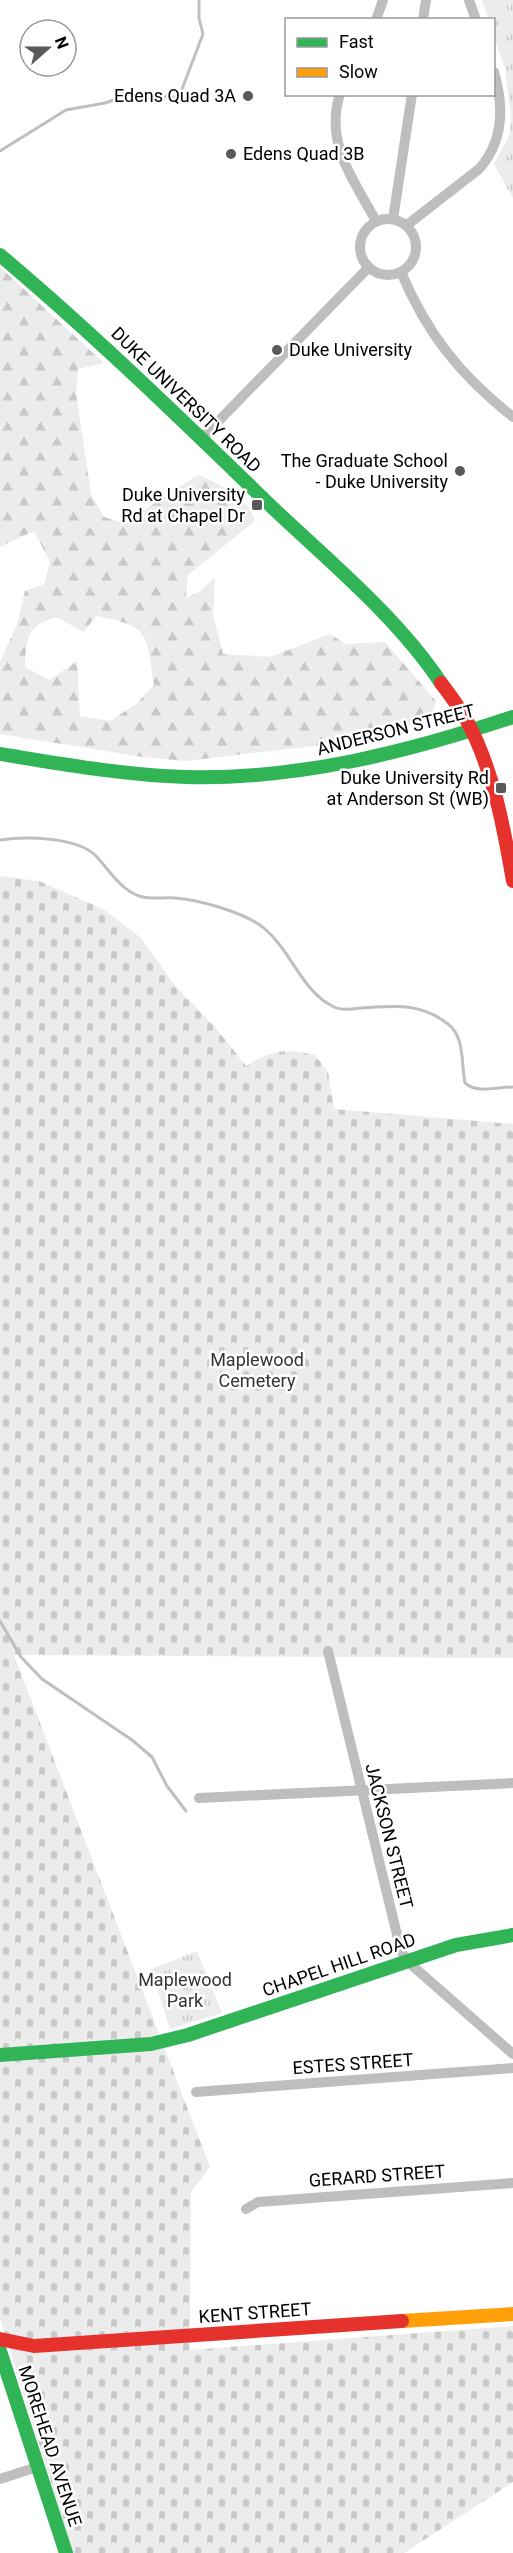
<svg xmlns="http://www.w3.org/2000/svg" width="513" height="2553" font-family="Roboto,sans-serif">
  <defs>
    <pattern id="forest-firs" width="22" height="20" patternUnits="userSpaceOnUse" patternTransform="scale(1.5)"><rect width="22" height="20" fill="#ececec"/><path d="M5 1l3.5 6h-7zM16 11l3.5 6h-7z" fill="#c9c9c9"/></pattern>
    <pattern id="cemetery-stones" width="16" height="16" patternUnits="userSpaceOnUse" patternTransform="scale(1.5)"><rect width="16" height="16" fill="#ececec"/><path d="M2 7V4a2 2 0 0 1 4 0v3zM10 15v-3a2 2 0 0 1 4 0v3z" fill="#c9c9c9"/></pattern>
    <pattern id="park-tufts" width="24" height="20" patternUnits="userSpaceOnUse" patternTransform="scale(1.5)"><rect width="24" height="20" fill="#ececec"/><path d="M3 7l-1-3M5 7V3M7 7l1-3M15 17l-1-3M17 17v-4M19 17l1-3" fill="none" stroke="#c9c9c9"/></pattern>
  </defs>
  <rect width="100%" height="100%" fill="#fff"/>
  <path fill="url(#forest-firs)" fill-rule="evenodd" d="M0,267L104,363L78,369L76,393L91,494L104,517L124,523L198,475C219,483 249,498 255,521L188,575L186,598L200,591L215,578L213,615L223,654L270,657L330,634L346,644L385,642L436,701L431,718L404,727L323,745L186,761L142,757L0,734V662L17,624L25,591L44,584L50,562L34,531L0,547ZM96,616C151,626 146,633 154,685L136,704L110,721L80,716L77,661L50,680L25,667C26,640 26,626 56,617L84,632Z"/>
  <path fill="url(#cemetery-stones)" d="M0,876L39,881L103,909L141,938L176,987L215,1027L246,1066C274,1049 283,1049 315,1055L328,1072L334,1109L513,1124V1658L14,1655L210,2167L191,2192L190,2350L513,2326V2482L404,2553H73L0,2318Z"/>
  <g fill="url(#park-tufts)">
    <path d="M482,0H513V198L494,164L509,136L511,117L505,68L494,38V20L488,19Z"/>
    <path d="M197,1951L222,2013L170,2029L151,1969Z"/>
  </g>
  <g fill="none" stroke-linecap="round" stroke-linejoin="round">
    <g stroke="#bfbfbf" stroke-width="3">
      <path d="M0,151L66,110L105,103L128,95L179,97L203,34L199,18V0"/>
      <path d="M0,840C25,836 78,837 96,856C110,871 120,889 139,896C151,900 164,897 175,898C200,900 247,913 265,929C292,952 302,992 334,1007C342,1011 353,1009 361,1008C394,1006 420,1002 448,1024C465,1037 461,1063 465,1083C478,1094 497,1087 513,1087"/>
      <path d="M0,1621L21,1657L42,1679L132,1740L152,1757L167,1786L186,1811"/>
    </g>
    <g stroke="#bebebe" stroke-width="10">
      <path d="M469,0L476,20"/>
      <path d="M376,20L383,0"/>
      <path d="M423,20L426,0"/>
      <path d="M340,94C324,143 354,180 376,221"/>
      <path d="M393,219L412,94"/>
      <circle cx="388" cy="247" r="28"/>
      <path d="M407,225L479,169C504,141 504,106 494,72"/>
      <path d="M401,272C427,334 460,375 513,417"/>
      <path d="M201,439L369,267"/>
      <path d="M328,1651L401,1951L407,1961L513,2054"/>
      <path d="M199,1798L513,1783"/>
      <path d="M196,2092L513,2068"/>
      <path d="M246,2209L258,2202L513,2183"/>
      <path d="M0,2479L37,2467"/>
    </g>
    <g stroke="#30b455" stroke-width="14">
      <path d="M0,255C95,335 184,422 274,509C331,563 397,617 441,683"/>
      <path d="M0,754C62,764 123,775 186,777C298,780 408,752 513,717"/>
      <path d="M0,2055L151,2044L188,2035L456,1945L513,1935"/>
      <path d="M0,2351L66,2553"/>
    </g>
    <path stroke="#ff9f0a" stroke-width="14" d="M402,2321L513,2314"/>
    <g stroke="#e5322d" stroke-width="14">
      <path d="M441,683C450,695 460,708 467,721C493,769 504,828 513,881"/>
      <path d="M0,2339L34,2346L402,2321"/>
    </g>
  </g>
  <g fill="#595959" stroke="#fff" stroke-width="2">
    <circle cx="248" cy="96" r="6"/>
    <circle cx="231" cy="154" r="6"/>
    <circle cx="277" cy="350" r="6"/>
    <circle cx="460" cy="471" r="6"/>
    <rect x="251" y="499" width="12" height="12" rx="3"/>
    <rect x="495" y="782" width="12" height="12" rx="3"/>
  </g>
  <g text-anchor="middle" stroke-width="5" stroke-linejoin="round" paint-order="stroke">
    <g font-size="18" fill="#000" stroke="#fff" text-anchor="end">
      <text x="236" y="102">Edens Quad 3A</text>
      <text x="243" y="160" text-anchor="start">Edens Quad 3B</text>
      <text x="289" y="356" text-anchor="start">Duke University</text>
      <text x="448" y="467">The Graduate School<tspan x="448" dy="21">- Duke University</tspan></text>
      <text x="245" y="501">Duke University<tspan x="245" dy="21">Rd at Chapel Dr</tspan></text>
      <text x="489" y="784">Duke University Rd<tspan x="489" dy="21">at Anderson St (WB)</tspan></text>
    </g>
    <g font-size="18" fill="#000" stroke="#fff">
      <text transform="translate(186 400) rotate(44)" y="6">DUKE UNIVERSITY ROAD</text>
      <text transform="translate(396 730) rotate(-14)" y="6">ANDERSON STREET</text>
      <text transform="translate(389 1836) rotate(76)" y="6">JACKSON STREET</text>
      <text transform="translate(339 1965) rotate(-19)" y="6">CHAPEL HILL ROAD</text>
      <text transform="translate(353 2064) rotate(-4)" y="6">ESTES STREET</text>
      <text transform="translate(377 2176) rotate(-4)" y="6">GERARD STREET</text>
      <text transform="translate(255 2313) rotate(-4)" y="6">KENT STREET</text>
      <text transform="translate(50 2446) rotate(72)" y="6">MOREHEAD AVENUE</text>
    </g>
    <g font-size="18" fill="#333" stroke="#fff">
      <text x="257" y="1366">Maplewood<tspan x="257" dy="21">Cemetery</tspan></text>
      <text x="185" y="1986">Maplewood<tspan x="185" dy="21">Park</tspan></text>
    </g>
  </g>
  <rect x="285" y="18" width="210" height="78" fill="#ffffff" stroke="#999999" stroke-width="1.5"/>
  <rect x="297" y="38" width="30" height="9" fill="#30b455" stroke="#999999" stroke-width="1.5"/>
  <text x="339" y="48" font-size="18" fill="#000000">Fast</text>
  <rect x="297" y="68" width="30" height="9" fill="#ff9f0a" stroke="#999999" stroke-width="1.5"/>
  <text x="339" y="78" font-size="18" fill="#000000">Slow</text>
  <g transform="translate(48 48) rotate(69)"><circle r="28" fill="#ffffff" stroke="#999999" stroke-width="1.5"/>
  <path d="M0-4.5L10 22L0 15L-10 22Z" fill="#595959"/>
  <text y="-9" font-size="16" font-weight="bold" text-anchor="middle" fill="#000000">N</text>
  </g>
</svg>
